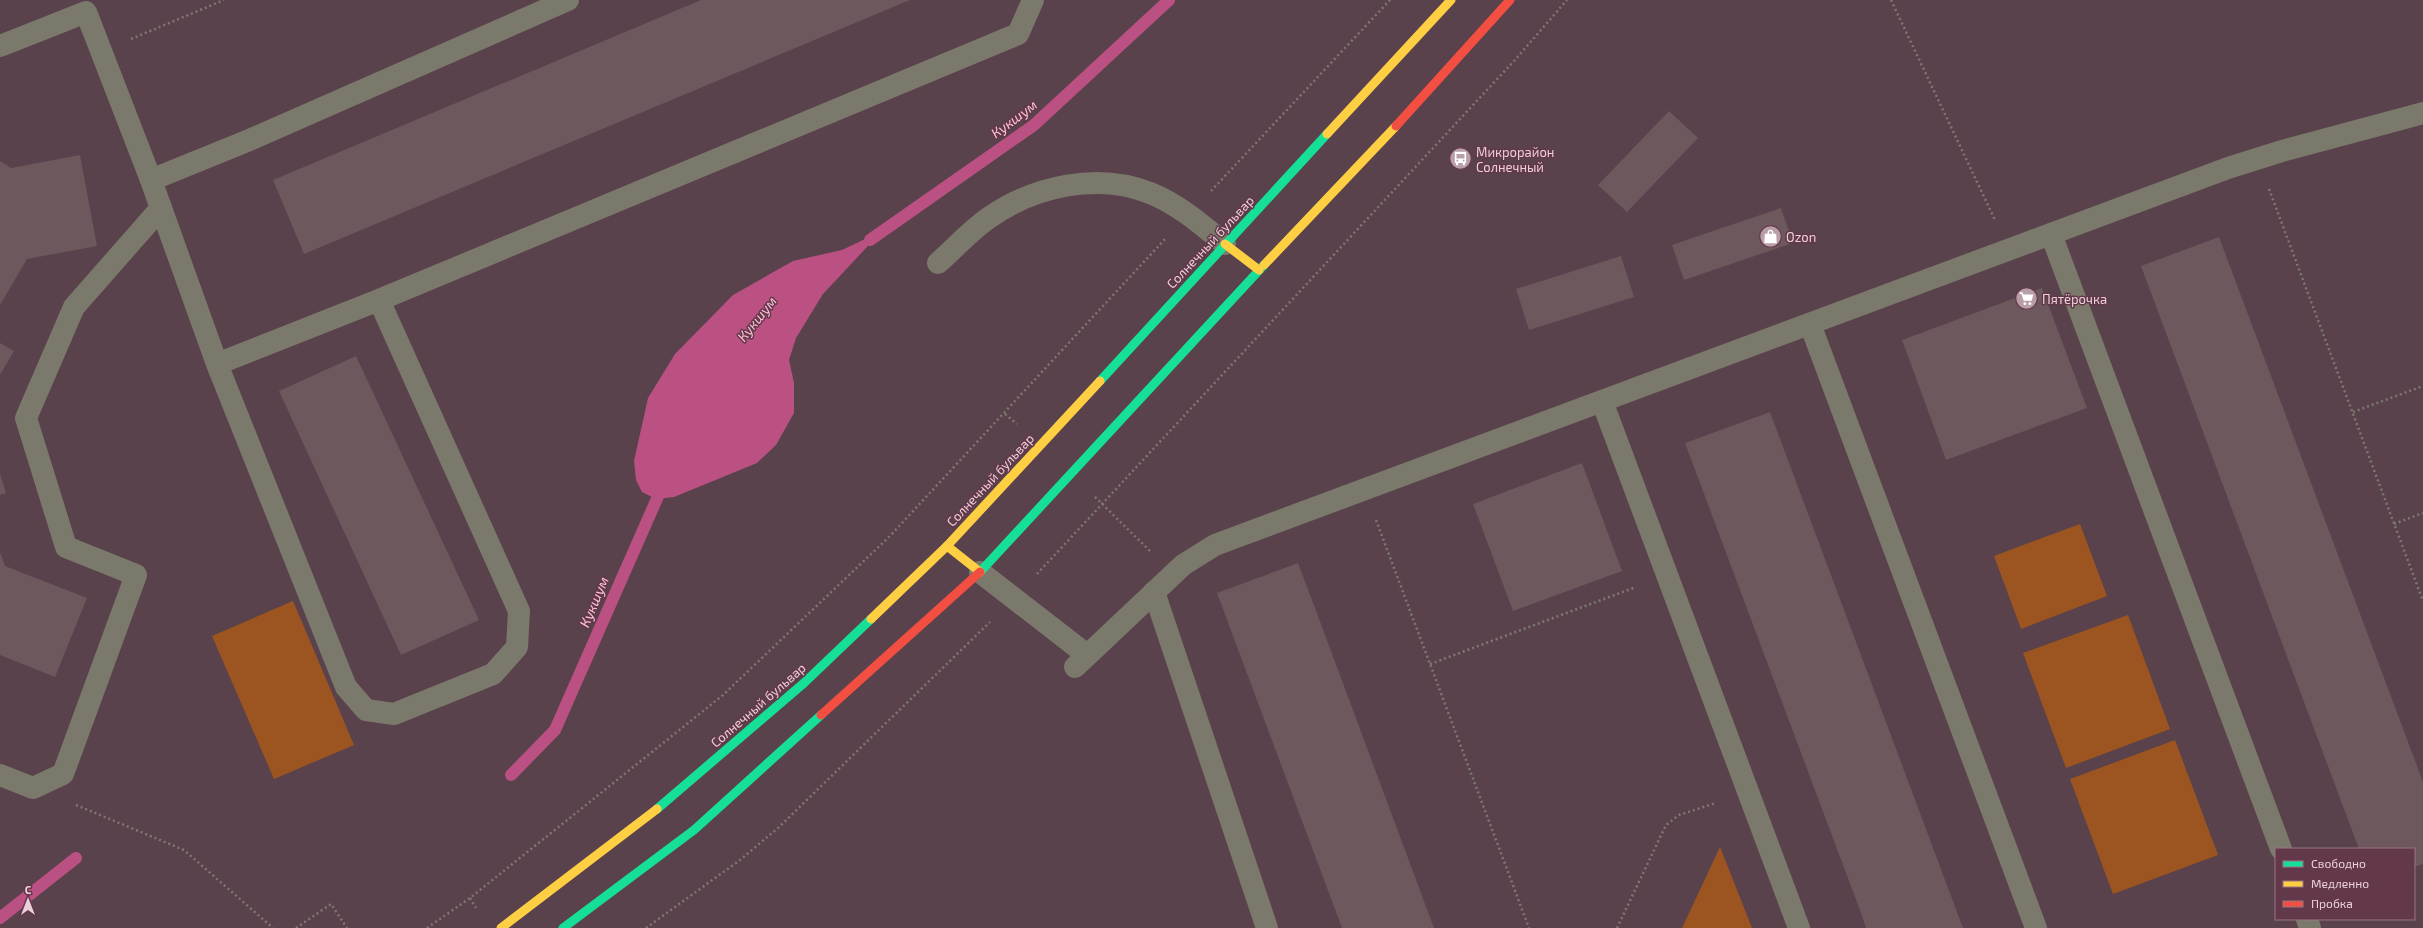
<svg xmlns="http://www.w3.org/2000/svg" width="2423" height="928" font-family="'Exo 2',sans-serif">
  <rect width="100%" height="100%" fill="#59424b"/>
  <g fill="#9c5520">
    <path d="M2080,524L2107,596L2021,629L1994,556Z"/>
    <path d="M293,601L354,745L274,779L212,636Z"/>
    <path d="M2128,615L2170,729L2066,768L2023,653Z"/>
    <path d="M2175,740L2218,855L2113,894L2070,779Z"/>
    <path d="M1720,847L1752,928H1682Z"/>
  </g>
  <path fill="#bb5182" d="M882,231L823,294L796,338L789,360L794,383V413L776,445L757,463L674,497L656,499L642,492L636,480L634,461L648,398L675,354L733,295L793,261L842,250Z"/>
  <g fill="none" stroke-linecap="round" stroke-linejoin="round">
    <g stroke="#bb5182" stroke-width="12">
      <path d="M870,240L1034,125L1169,0"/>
      <path d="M511,775L555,730L663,485"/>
      <path d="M0,918L76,858"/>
    </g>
  </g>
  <g fill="#6d585e">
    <path d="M701,0H910L304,254L273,180Z"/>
    <path d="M1669,111L1698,138L1627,212L1598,185Z"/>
    <path d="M80,155L97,246L27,259L0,305V161L11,168Z"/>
    <path d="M1781,208L1793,243L1684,280L1672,245Z"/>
    <path d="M2219,237L2423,782V864L2414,867V849H2359L2141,266Z"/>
    <path d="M1621,256L1634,297L1529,330L1516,289Z"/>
    <path d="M2042,288L2087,408L1946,460L1902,340Z"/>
    <path d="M0,343L14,351L0,375Z"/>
    <path d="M356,356L479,620L401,655L279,391Z"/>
    <path d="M1770,412L1963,928H1866L1861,913L1685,443Z"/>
    <path d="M1582,463L1622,571L1513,611L1473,504Z"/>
    <path d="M0,474L6,493L0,495Z"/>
    <path d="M0,552L5,566L87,598L55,677L0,655Z"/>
    <path d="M1298,563L1315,608L1434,928H1342L1217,593Z"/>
  </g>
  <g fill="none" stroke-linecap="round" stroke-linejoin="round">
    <g stroke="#7e7871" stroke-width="2.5" stroke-dasharray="2 3" stroke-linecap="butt">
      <path d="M1891,0L1995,220"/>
      <path d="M131,39L224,0"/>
      <path d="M2269,189L2423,601"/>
      <path d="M1211,191L1390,0"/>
      <path d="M2353,412L2423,386"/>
      <path d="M1005,414L1017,424"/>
      <path d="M1095,497L1150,551"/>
      <path d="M1376,520L1529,928"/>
      <path d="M2394,524L2423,513"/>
      <path d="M1037,574L1514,61L1567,0"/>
      <path d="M1430,664L1636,587"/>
      <path d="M76,805L184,850L273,928"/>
      <path d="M470,898L476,908"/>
      <path d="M296,928L331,904L347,928"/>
      <path d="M427,928L470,898L723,695L889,537L1166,238"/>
      <path d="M646,928L740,860L778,828L990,622"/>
      <path d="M1617,928L1666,825L1679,815L1716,803"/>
    </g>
    <g stroke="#7b796c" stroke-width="22">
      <path d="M0,46L86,12L151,180L247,141L568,0"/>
      <path d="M151,180L217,364L346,687L366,710L394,714L493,674L517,647L519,611L379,300L217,364"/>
      <path d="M2051,234L2281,849"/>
      <path d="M938,263C955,248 972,229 990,217C1035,186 1098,172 1150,193C1178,204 1202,225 1225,244"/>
      <path d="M379,300L1018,34L1033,0"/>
      <path d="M1810,324L2036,928"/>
      <path d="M1602,401L1799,928"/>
      <path d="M980,572L1087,655"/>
      <path d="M1154,592L1267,928"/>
      <path d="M1075,667L1183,565L1215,545L2228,168L2282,151L2423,113"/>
      <path d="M0,775L33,788L63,774L136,575L66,547L26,418L74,307L161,208"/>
      <path d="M2307,919L2310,928"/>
    </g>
    <g stroke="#16e098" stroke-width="9">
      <path d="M1100,381L1327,134"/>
      <path d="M980,572L1264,265"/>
      <path d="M657,809L804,683L871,619"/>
      <path d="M563,928L694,830L821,715"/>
    </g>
    <g stroke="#ffcf43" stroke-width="9">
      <path d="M1327,134L1451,0"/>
      <path d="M1225,244L1259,270"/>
      <path d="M1264,265L1396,126"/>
      <path d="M947,546L980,572"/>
      <path d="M871,619L947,546L1100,381"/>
      <path d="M501,928L657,809"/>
    </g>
    <g stroke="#f24e42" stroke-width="9">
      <path d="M1396,126L1510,0"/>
      <path d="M821,715L980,572"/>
    </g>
  </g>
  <defs>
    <symbol id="bus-disc" viewBox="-11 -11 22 22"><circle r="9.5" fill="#b89ea8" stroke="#63384a"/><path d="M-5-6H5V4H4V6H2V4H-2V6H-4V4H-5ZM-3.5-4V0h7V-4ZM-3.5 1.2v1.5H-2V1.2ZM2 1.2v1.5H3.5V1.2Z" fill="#fff"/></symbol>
    <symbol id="shop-disc" viewBox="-11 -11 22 22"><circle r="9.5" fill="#b89ea8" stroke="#63384a"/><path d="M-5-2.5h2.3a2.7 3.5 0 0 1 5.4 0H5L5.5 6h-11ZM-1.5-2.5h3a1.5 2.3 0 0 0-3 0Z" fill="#fff"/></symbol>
    <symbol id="supermarket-disc" viewBox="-11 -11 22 22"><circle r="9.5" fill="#b89ea8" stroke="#63384a"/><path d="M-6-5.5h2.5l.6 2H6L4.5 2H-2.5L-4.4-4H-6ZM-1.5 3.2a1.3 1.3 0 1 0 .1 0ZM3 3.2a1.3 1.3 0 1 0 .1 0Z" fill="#fff"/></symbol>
  </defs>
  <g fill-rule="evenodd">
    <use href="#bus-disc" x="1448" y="146" width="25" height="25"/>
    <use href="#shop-disc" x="1758" y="224" width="25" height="25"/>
    <use href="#supermarket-disc" x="2014" y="286" width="25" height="25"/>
  </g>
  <g text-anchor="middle" stroke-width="3" stroke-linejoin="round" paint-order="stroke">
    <g font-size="13" fill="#ebd0da" stroke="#63384a" text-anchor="start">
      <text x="1476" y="157">Микрорайон<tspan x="1476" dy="15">Солнечный</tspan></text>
      <text x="1786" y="242">Ozon</text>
      <text x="2042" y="304">Пятёрочка</text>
    </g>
    <g font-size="13" fill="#ebd0da" stroke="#63384a">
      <text transform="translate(1210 242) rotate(-47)" y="5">Солнечный бульвар</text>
      <text transform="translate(990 480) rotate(-47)" y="5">Солнечный бульвар</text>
      <text transform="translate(758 705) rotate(-41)" y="5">Солнечный бульвар</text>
    </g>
    <g font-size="14" font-style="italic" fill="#fec2d8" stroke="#63384a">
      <text transform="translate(1014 119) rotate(-37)" y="5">Кукшум</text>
      <text transform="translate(757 319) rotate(-51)" y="5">Кукшум</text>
      <text transform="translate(594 602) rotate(-67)" y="5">Кукшум</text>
    </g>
  </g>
  <rect x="2275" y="848" width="140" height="72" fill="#63384a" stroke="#997584"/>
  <rect x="2283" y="861" width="20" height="6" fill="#16e098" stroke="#997584"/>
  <text x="2311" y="868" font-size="12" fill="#ebd0da">Свободно</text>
  <rect x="2283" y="881" width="20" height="6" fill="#ffcf43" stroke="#997584"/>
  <text x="2311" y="888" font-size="12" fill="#ebd0da">Медленно</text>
  <rect x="2283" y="901" width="20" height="6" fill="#f24e42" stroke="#997584"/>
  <text x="2311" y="908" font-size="12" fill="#ebd0da">Пробка</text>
  <g transform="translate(28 900)" stroke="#63384a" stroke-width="3" paint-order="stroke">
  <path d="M0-3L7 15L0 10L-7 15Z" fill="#ebd0da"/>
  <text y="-6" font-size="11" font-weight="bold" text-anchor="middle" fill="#ebd0da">С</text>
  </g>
</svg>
